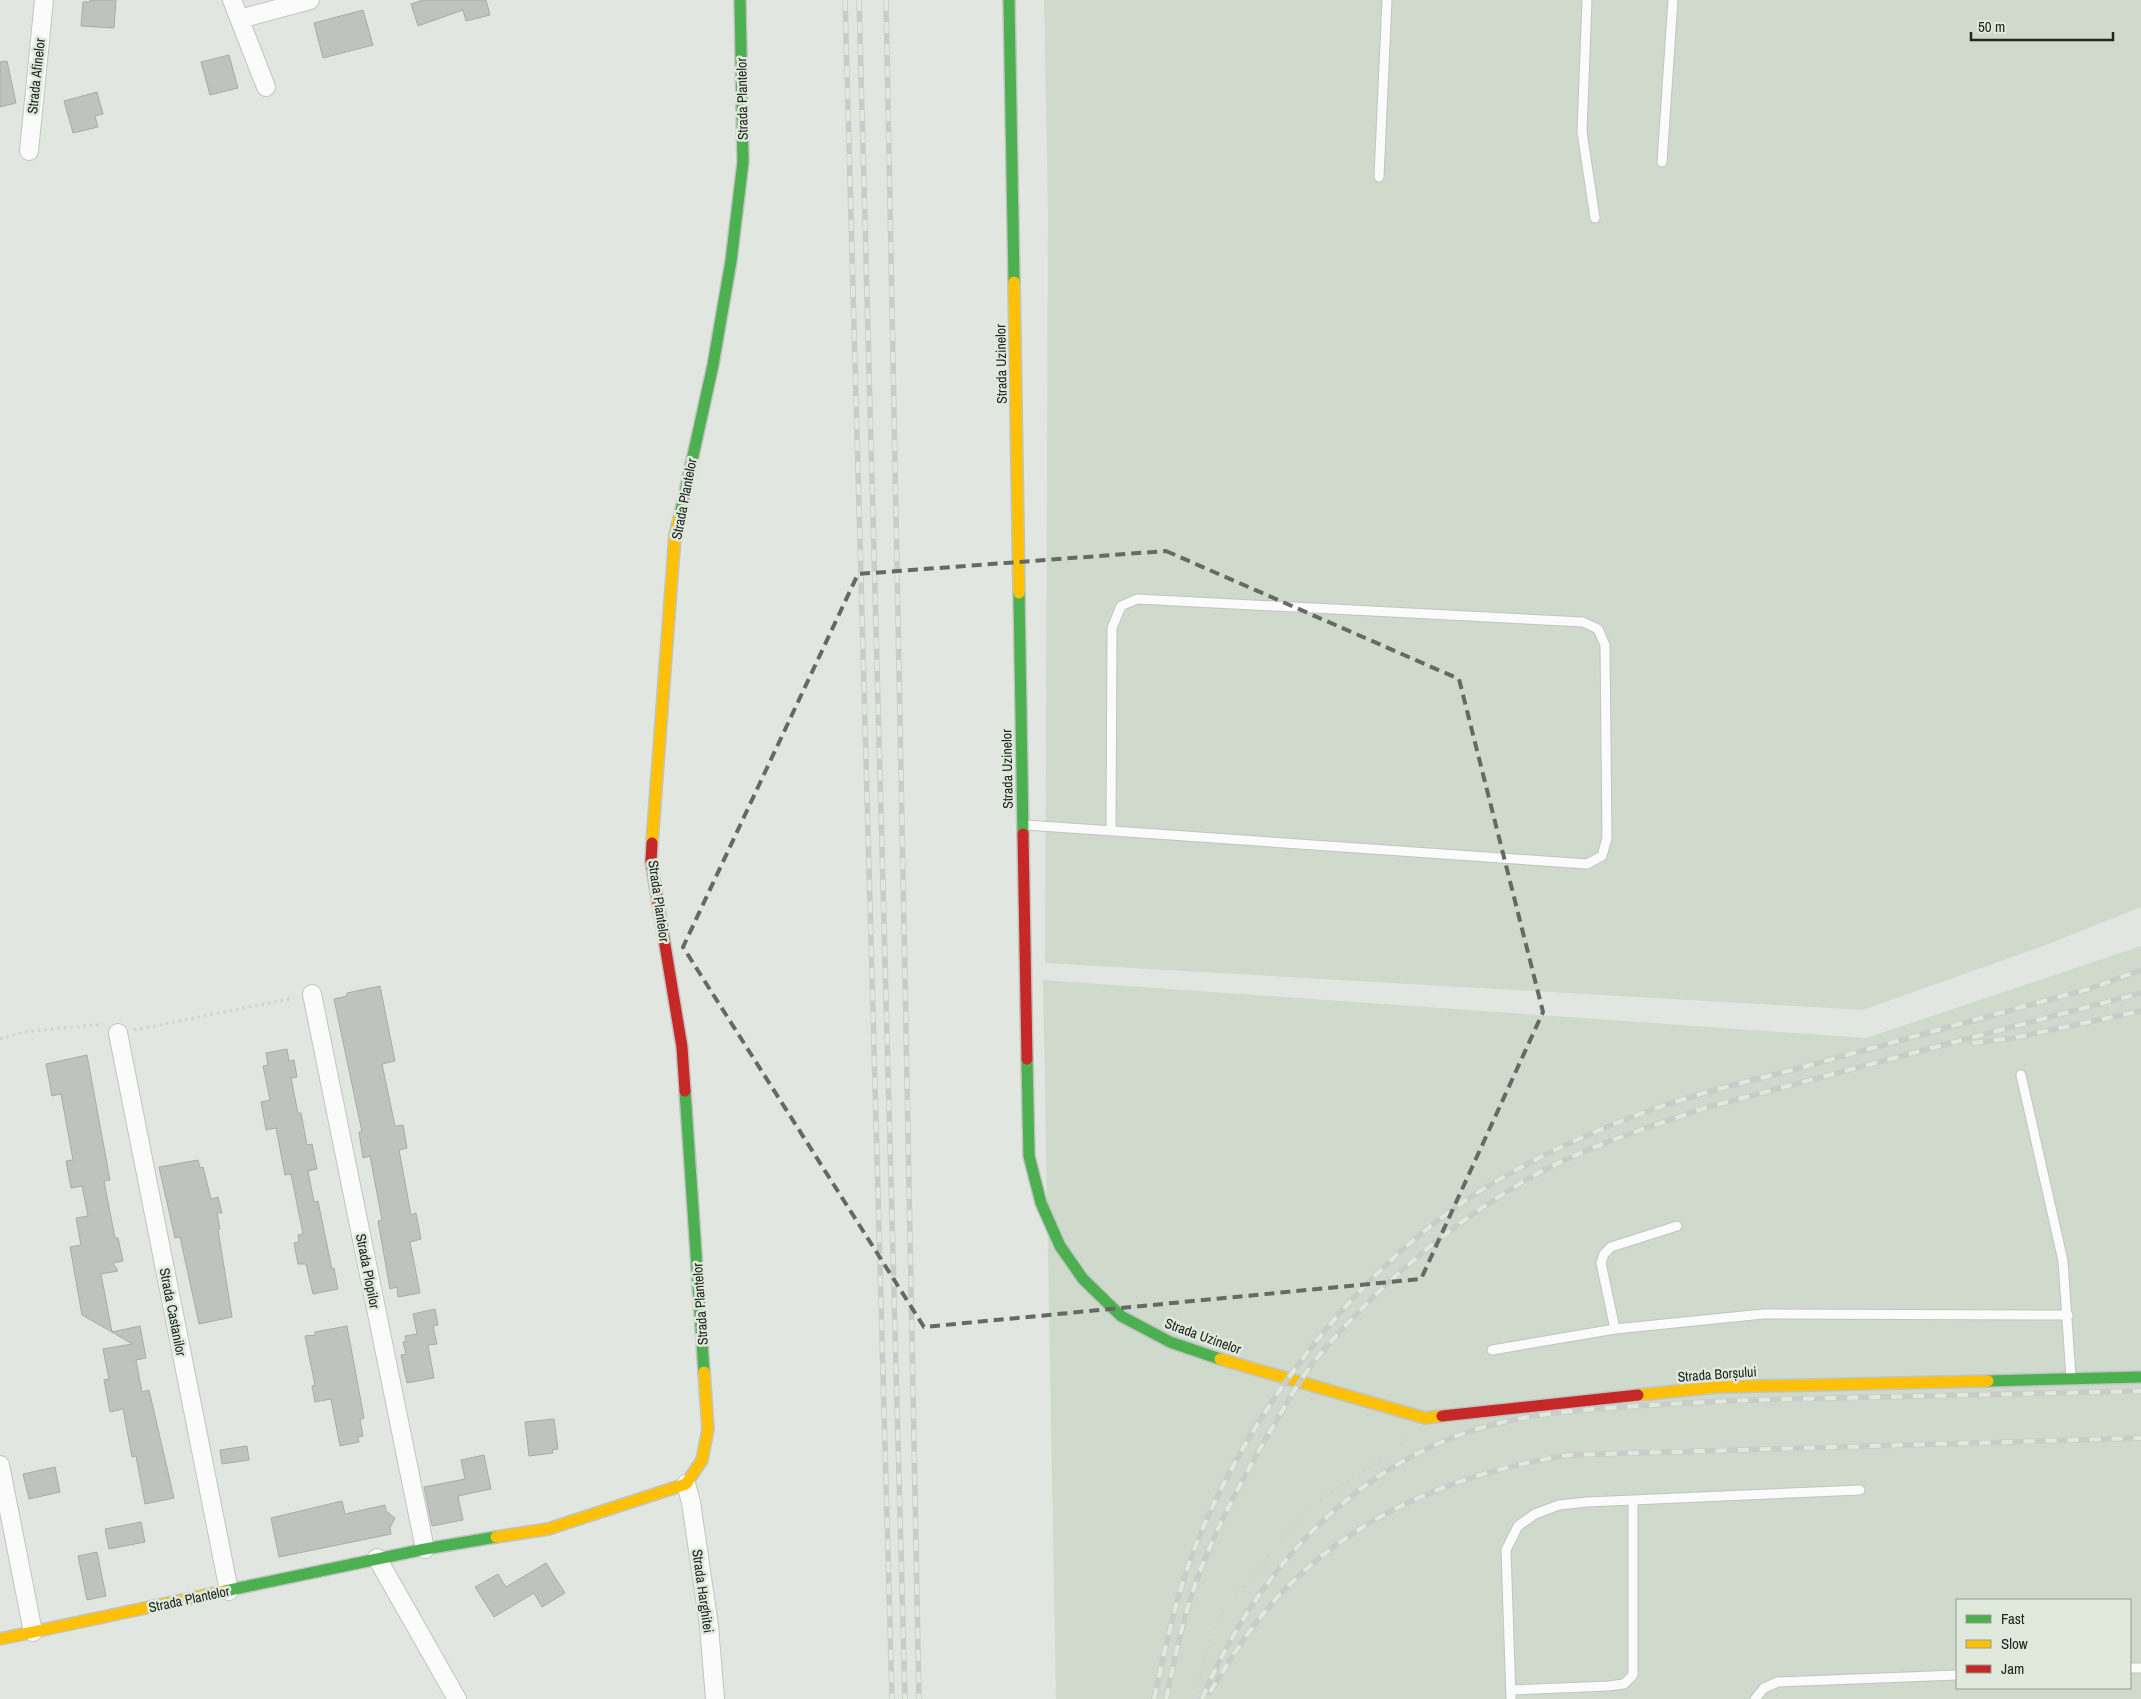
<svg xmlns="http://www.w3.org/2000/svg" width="2141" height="1699" font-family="'Archivo Narrow',sans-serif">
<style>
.built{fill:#cfdacd;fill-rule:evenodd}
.building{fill:#bec3be;stroke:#a7aca7}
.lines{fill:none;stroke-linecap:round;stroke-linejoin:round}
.lane-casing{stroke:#c0c5c0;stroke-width:11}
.street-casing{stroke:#c0c5c0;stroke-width:20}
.fast-casing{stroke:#c0c5c0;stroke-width:14}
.slow-casing{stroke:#c0c5c0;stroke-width:14}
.jam-casing{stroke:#c0c5c0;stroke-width:14}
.path{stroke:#d2d3d1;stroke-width:3;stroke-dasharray:2.5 4;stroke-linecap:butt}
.lane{stroke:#fafbfa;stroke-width:9}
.street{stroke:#fafbfa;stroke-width:18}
.fast{stroke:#4caf50;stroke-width:11}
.slow{stroke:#ffc107;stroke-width:11}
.jam{stroke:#c62828;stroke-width:11}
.rail-casing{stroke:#caccca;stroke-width:5.5}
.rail{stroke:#dfeadd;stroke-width:4;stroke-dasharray:11;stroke-linecap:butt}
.marked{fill:none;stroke:#656a64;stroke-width:4;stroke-dasharray:10 6;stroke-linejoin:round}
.labels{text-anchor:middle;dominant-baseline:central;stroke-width:5;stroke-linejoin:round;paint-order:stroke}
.street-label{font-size:14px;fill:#222622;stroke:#dfeadd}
</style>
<rect width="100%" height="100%" fill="#e1e7e0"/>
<!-- built -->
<path class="built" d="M1044 0H2141V907L2043 946 1863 1010 1045 963 1048 213Z
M2141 946V1699H1056L1043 980 1866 1038ZM1957 1600H2130V1688H1957Z"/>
<!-- building -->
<path class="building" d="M90 0H116L114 28 81 26 83 2H89Z
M423 0H486L490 15 466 21 463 10 418 26 411 4Z
M363 10 373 45 323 58 314 23Z
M229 55 238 88 210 95 201 62Z
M7 61 16 103 0 107V62Z
M97 92 103 114 95 116 98 127 73 133 64 101Z
M380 986 395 1061 382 1064 395 1126 403 1125 407 1148 399 1150 411 1215 416 1213 421 1239 410 1242 420 1293 398 1297 397 1287 390 1289 378 1221 382 1220 370 1156 363 1158 359 1132H362L334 999 347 996V993Z
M287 1049 289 1061 294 1060 297 1077 291 1078 298 1113H301L307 1145 312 1144 317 1169 308 1171 314 1202 318 1201 332 1269 334 1268 338 1289 313 1294 306 1264H298L294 1243 299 1242 298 1235 303 1234 291 1174 285 1175 276 1128 266 1130 261 1102 270 1100 263 1066 268 1065 266 1053Z
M87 1055 110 1180 104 1181 115 1238H118L123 1261 113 1263 118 1271 101 1274 112 1332 82 1315 70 1247 81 1245 76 1218 88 1216 82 1186 71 1188 66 1161 73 1160 61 1094 52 1096 46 1064Z
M198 1160 200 1168 203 1167 211 1199 218 1197 222 1213H217L220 1229H218L232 1317 199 1324 180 1237 175 1238 159 1167Z
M435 1309 438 1325 433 1326 437 1344 428 1345 434 1378 407 1383 401 1355 406 1354 403 1342 406 1341 405 1336 417 1334 413 1314Z
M140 1326 146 1358 136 1360 142 1392 149 1390 174 1498 145 1504 136 1456 132 1457 123 1409 110 1412 104 1380 109 1379 103 1349 132 1344 112 1332Z
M347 1326 364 1418 360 1420 363 1436 358 1437 359 1442 340 1446 331 1399 315 1402 312 1386 315 1385 305 1336 315 1335V1332Z
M554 1419 558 1449 552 1450 553 1453 529 1456 525 1422Z
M247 1446 249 1460 222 1464 220 1450Z
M484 1455 491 1489 458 1496 463 1520 432 1526 424 1487 465 1479 461 1460Z
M55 1467 60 1492 29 1499 23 1474Z
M342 1501 345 1514 385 1505 386 1511 395 1518 390 1528 391 1534 279 1557 271 1518Z
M141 1522 145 1542 109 1549 105 1529Z
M97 1552 106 1596 87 1600 78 1556Z
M546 1563 565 1593 542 1607 534 1593 494 1617 475 1587 498 1574 506 1587Z"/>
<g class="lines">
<defs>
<path id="lane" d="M1587 0 1582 132 1595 218
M1662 162 1673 0
M1379 177 1387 0
M1026 825 1587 864 1602 856 1607 838 1605 645 1598 629 1583 622 1137 599 1121 606 1112 628 1111 831
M2021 1075 2063 1261 2071 1378
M1615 1329 1601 1263 1604 1254 1611 1247 1677 1226
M1492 1350 1615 1329 1763 1314 2068 1315
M2130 1668H2141
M1511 1690 1608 1686 1624 1684 1633 1675V1500
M1511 1699 1506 1550 1518 1526 1535 1514 1559 1505 1587 1502 1860 1490
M1755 1699 1764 1688 1778 1682 1957 1675"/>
<path id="street" d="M232 0 266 87
M240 19 310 0
M29 151 44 0
M312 994 425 1549
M118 1033 229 1591
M0 1465 33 1632
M686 1484 691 1502 709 1626 715 1699
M377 1558 457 1699"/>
<path id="fast" d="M1009 0 1014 282
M680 515 713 365 731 261 743 162 740 0
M1019 593 1023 834
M1027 1059 1029 1156 1041 1203 1060 1246 1083 1279 1121 1316 1170 1342 1220 1359
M685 1091 704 1372
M1988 1381 2141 1377
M225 1591 425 1549 496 1537"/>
<path id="slow" d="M1014 282 1019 593
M652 843 675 535 680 515
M1220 1359 1425 1418 1442 1416
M1638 1395 1717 1387 1988 1381
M496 1537 548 1529 686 1484 702 1460 708 1429 704 1372
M0 1639 225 1591"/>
<path id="jam" d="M1023 834 1027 1059
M652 843 651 861 682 1047 685 1091
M1442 1416 1638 1395"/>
</defs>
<!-- lane casing -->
<use href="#lane" class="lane-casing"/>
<!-- street casing -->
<use href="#street" class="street-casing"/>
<!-- fast casing -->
<use href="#fast" class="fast-casing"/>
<!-- slow casing -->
<use href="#slow" class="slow-casing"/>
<!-- jam casing -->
<use href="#jam" class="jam-casing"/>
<!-- path -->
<path class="path" d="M134 1030 294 998
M0 1039 24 1032 103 1024
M1198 1699 1201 1670 1219 1617 1308 1507 1392 1453 1409 1435"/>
<!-- lane -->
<use href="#lane" class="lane"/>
<!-- street -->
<use href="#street" class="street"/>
<!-- fast -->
<use href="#fast" class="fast"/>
<!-- slow -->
<use href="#slow" class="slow"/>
<!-- jam -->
<use href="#jam" class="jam"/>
<defs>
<path id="rail" d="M845 0 892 1699
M859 0 905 1699
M886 0 919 1699
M1972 1043 2013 1038 2141 1011
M1210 1692C1222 1673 1234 1653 1247 1635 1324 1527 1442 1475 1569 1455L2141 1438
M1154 1699C1166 1645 1177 1591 1198 1540 1250 1412 1351 1278 1466 1200 1522 1163 1585 1134 1648 1111 1700 1092 1755 1080 1807 1066 1901 1040 1995 1014 2089 989L2141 970
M1166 1699C1174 1663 1181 1626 1193 1591 1213 1532 1243 1477 1275 1423 1289 1399 1303 1374 1322 1352 1380 1284 1449 1225 1526 1180 1583 1147 1647 1128 1708 1107L2141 993
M1202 1699C1252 1580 1341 1477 1465 1433 1525 1412 1591 1409 1654 1405 1701 1402 1747 1400 1793 1399 1909 1396 2025 1394 2141 1391"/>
</defs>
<!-- rail casing -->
<use href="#rail" class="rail-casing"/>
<!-- rail -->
<use href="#rail" class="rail"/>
</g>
<!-- marked area -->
<path class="marked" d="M1166 551 1459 679 1543 1012 1421 1279 924 1327 683 947 858 574Z"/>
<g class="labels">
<!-- street labels -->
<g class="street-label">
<text transform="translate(36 76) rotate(-84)">Strada Afinelor</text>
<text transform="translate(742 99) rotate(-91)">Strada Plantelor</text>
<text transform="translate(1001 364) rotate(-91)">Strada Uzinelor</text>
<text transform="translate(684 499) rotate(-79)">Strada Plantelor</text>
<text transform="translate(1007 769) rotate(-91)">Strada Uzinelor</text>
<text transform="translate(659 901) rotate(82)">Strada Plantelor</text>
<text transform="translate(368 1271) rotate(79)">Strada Plopilor</text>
<text transform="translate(700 1304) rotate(-94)">Strada Plantelor</text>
<text transform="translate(173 1312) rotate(79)">Strada Castanilor</text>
<text transform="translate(1203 1336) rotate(20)">Strada Uzinelor</text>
<text transform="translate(1717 1374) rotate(-4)">Strada Borșului</text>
<text transform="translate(703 1591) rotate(82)">Strada Harghitei</text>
<text transform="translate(189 1599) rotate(-12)">Strada Plantelor</text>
</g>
</g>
<!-- legend -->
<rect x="1956" y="1599" width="175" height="90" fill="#dfeadd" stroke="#939c92"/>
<rect x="1966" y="1615" width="25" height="8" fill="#4caf50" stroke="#939c92"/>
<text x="2001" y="1624" font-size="15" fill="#222622">Fast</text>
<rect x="1966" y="1640" width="25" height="8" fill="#ffc107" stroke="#939c92"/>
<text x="2001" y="1649" font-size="15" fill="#222622">Slow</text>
<rect x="1966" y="1665" width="25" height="8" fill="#c62828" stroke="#939c92"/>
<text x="2001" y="1674" font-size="15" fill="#222622">Jam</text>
<!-- scale -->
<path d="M1971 32v8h142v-8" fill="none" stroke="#222622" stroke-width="2.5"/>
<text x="1978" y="32" font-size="15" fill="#222622" stroke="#dfeadd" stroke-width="4" paint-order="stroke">50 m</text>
</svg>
